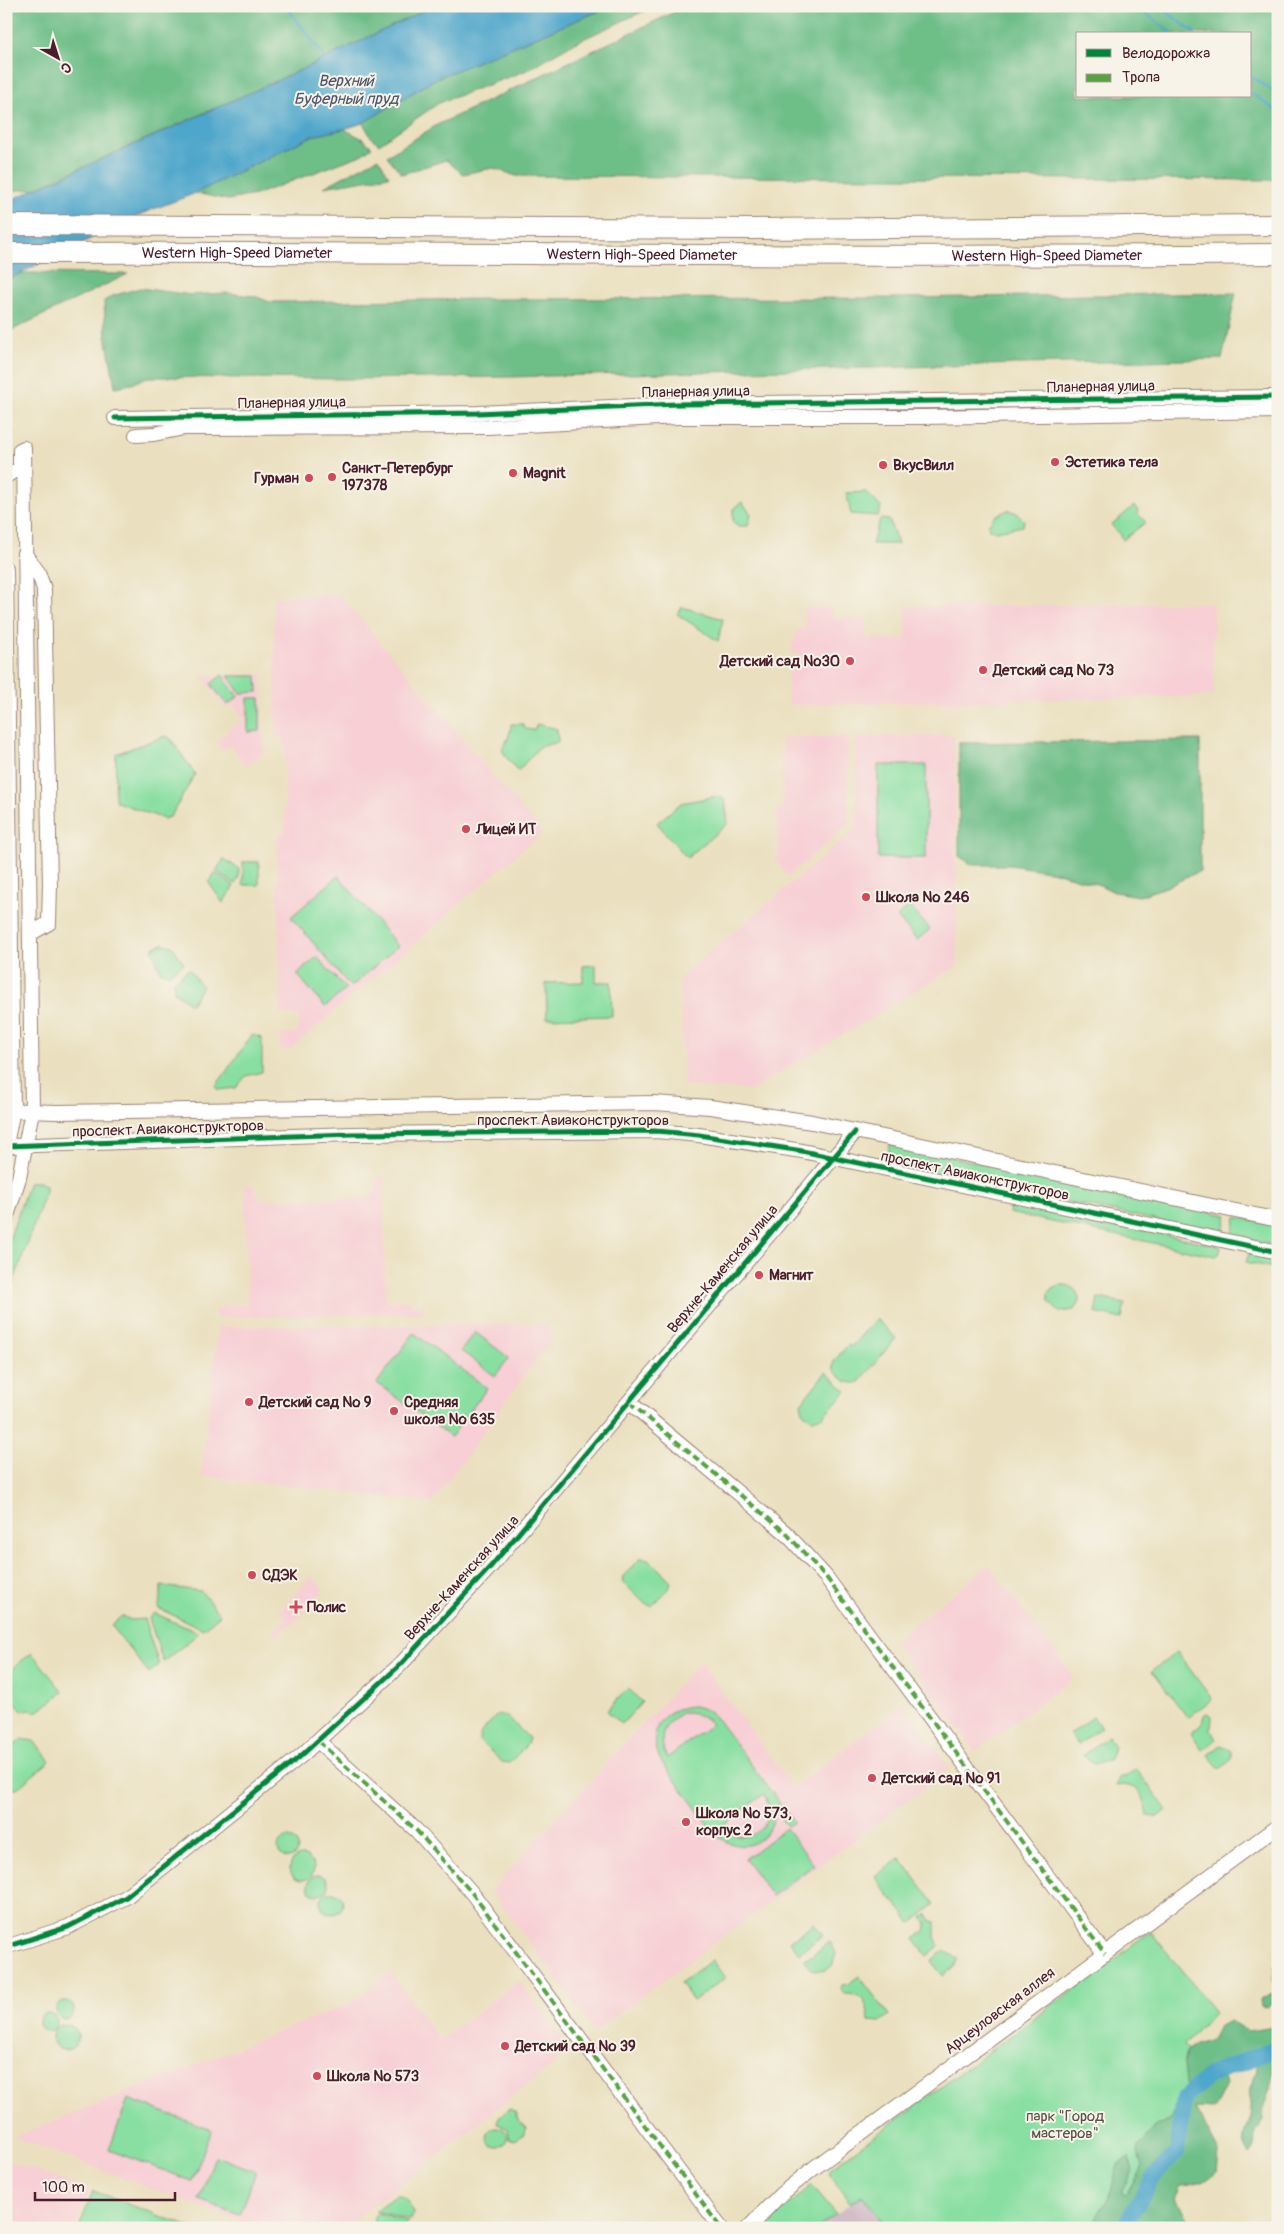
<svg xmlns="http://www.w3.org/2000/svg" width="1284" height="2234" font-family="Pangolin,sans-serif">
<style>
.built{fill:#f7cfd4}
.industrial{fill:#d2bdc8}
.green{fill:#89dfa2;stroke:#6a7f66;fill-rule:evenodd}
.forest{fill:#6ebe88;stroke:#5c6e5a;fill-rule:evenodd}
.water{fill:#4ea6cb;stroke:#4c627b}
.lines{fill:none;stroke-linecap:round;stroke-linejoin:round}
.stream{stroke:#4ea6cb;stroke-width:2.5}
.river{stroke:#4ea6cb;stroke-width:16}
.minor-casing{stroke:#9a8075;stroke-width:16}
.highway-casing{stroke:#9a8075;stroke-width:22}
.minor{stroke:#fff;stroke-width:14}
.highway{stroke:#fff;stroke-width:20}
.quiet{stroke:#56a243;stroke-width:4;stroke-dasharray:8 4;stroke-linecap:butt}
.cycleway-casing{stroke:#f7f3e8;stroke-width:8}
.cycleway{stroke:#00873e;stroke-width:5}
.poi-dot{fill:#d1495b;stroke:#f7f3e8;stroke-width:2}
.labels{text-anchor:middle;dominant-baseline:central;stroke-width:4;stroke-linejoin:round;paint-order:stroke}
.street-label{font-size:15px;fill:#4a1f2b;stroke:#f7f3e8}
.poi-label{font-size:15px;font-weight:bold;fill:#4a1f2b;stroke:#f7f3e8;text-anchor:start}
.park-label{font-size:15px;fill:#5a4f49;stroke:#f7f3e8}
.water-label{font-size:16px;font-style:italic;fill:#4c556b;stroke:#f7f3e8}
</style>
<rect width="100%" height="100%" fill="#f7f3e8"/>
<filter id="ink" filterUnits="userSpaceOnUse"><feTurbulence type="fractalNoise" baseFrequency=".02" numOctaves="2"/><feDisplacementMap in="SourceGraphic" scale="10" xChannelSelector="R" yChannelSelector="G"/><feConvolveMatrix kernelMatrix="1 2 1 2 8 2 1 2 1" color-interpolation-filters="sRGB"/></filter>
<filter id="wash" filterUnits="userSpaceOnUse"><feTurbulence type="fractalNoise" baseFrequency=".0096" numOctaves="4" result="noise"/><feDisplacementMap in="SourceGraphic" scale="20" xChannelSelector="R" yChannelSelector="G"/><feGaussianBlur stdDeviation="1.12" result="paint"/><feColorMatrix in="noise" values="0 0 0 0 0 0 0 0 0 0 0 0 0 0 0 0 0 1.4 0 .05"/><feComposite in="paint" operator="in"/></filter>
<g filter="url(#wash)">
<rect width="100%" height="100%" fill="#eae0bf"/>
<!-- built -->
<path class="built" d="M341 596 542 833 288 1051H284L280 1049V1034L298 1033V1016L280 1015 277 837 285 831V738L276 737 274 597Z
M1213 603 1214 696 788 705V669L800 654 790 653 798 629H805L804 608H831L833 617 839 619 865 618 866 639H906V607Z
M262 674 263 753 246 766 231 745 223 750 216 741 244 719 234 705 225 709 202 676Z
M954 735 957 966 751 1090 684 1086 680 978 857 828 856 737Z
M782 737H847L849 824 788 876 774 859 778 855 777 809 783 808Z
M376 1178H384L385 1301H411L412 1305H424V1313L216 1318 215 1310H221V1305L247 1304 245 1185 254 1184V1193H259V1200L372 1198V1192H376Z
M545 1324 553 1336 433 1502 201 1476 218 1327Z
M989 1565 1074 1677 975 1751 894 1641Z
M311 1577 324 1589 296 1620 277 1636 273 1631 287 1619 280 1611Z
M700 1662 793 1788 903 1705 950 1769 595 2031 491 1891Z
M390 1972 440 2040 519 1981 571 2051 344 2228H258L14 2137 352 2003Z
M6 2160 89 2190 75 2228H6Z"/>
<!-- industrial -->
<path class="industrial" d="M862 2194 887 2228H818Z"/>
<!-- green -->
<path class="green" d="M866 492 881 507 878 516 851 514 846 493Z
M742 502 751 514 748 526H739L733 522V510Z
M1134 506 1138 511 1137 513 1146 522 1123 540 1121 535 1111 525Z
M1008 510 1017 513 1024 520 1023 526 995 531 989 529 988 525 995 516Z
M880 519 889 520 898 544H872Z
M682 607 723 619 718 641 677 614Z
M222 675 238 697 227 705 211 684Z
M228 676H257L258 692 240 693Z
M248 698H260V731L248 732Z
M511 724H523L525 729 534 730 537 724 557 729 558 742 539 747 518 771C489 738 509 755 511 724Z
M165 736 170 738 195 774 171 816 164 819 117 802 115 798 116 754Z
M878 765H926V858H878Z
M718 796 725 800 728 823 687 858 657 823 681 803Z
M224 859 239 869V877L235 884 216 871Z
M243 862H259V885H243Z
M215 873 234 886 223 903 209 883Z
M338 876 398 946 351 987 291 917Z
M909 906 930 929 917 940 897 917Z
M163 944 172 946 184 963 169 974 160 971 152 948Z
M317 957 346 989 325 1007 297 974Z
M596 965V982H611L612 1016 547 1018 546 983 583 982V966Z
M189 969 202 987 191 1004 174 992V981Z
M252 1035 262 1038V1072L246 1076 236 1088 219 1090 216 1086Z
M890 1144 1227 1215 1222 1234 886 1164Z
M29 1182H40L46 1186V1191L11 1289H7L6 1249Z
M1014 1203 1221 1246 1219 1254 1216 1256 1009 1213 1010 1206Z
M1236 1217 1278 1226V1246L1232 1236Z
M1251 1252 1278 1258V1269L1246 1262 1248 1256Z
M1060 1285C1072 1284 1079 1291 1079 1302L1074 1310 1059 1312 1049 1301 1048 1294 1052 1289Z
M1098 1298 1125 1303 1122 1319 1095 1313Z
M876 1319 896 1338 861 1380 857 1383C846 1384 837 1376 833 1367L834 1361 848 1345 851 1347Z
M475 1332 509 1358 495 1376 461 1351Z
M414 1333 487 1388 451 1437 377 1383Z
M826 1372 846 1391 823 1416 812 1419 803 1413 801 1403Z
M641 1558 648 1559 671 1581 669 1589 652 1606 645 1604 623 1582 624 1575Z
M161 1586 201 1591 220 1615 203 1629 158 1608 161 1598Z
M154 1613 199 1633 163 1662 149 1618Z
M122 1616 131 1620 144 1619 159 1665 149 1673 111 1625Z
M1177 1652 1212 1699 1188 1718 1152 1671Z
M32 1653 63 1692 37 1712 28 1709 22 1711 6 1693C6 1669 14 1667 32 1653Z
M628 1688 642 1702 622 1724 607 1711Z
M694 1706 707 1710 717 1719 794 1822 787 1826 776 1812C768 1845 742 1856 715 1834L661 1761C646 1731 660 1708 694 1706ZM682 1713C695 1713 703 1715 712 1724L667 1758C657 1738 663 1723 682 1713ZM764 1794C781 1826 747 1850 720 1828Z
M1207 1713 1212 1716 1211 1730 1216 1740 1203 1750 1191 1733 1202 1724 1204 1715Z
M498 1714 506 1716 529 1738 527 1745 509 1763 502 1762 479 1740 481 1732Z
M1093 1717 1101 1727 1078 1745 1070 1734Z
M1108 1736 1114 1747 1110 1759 1098 1764 1092 1763 1083 1755Z
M22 1739 34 1741 50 1761 15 1790 6 1779V1752Z
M1221 1745 1232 1751V1759L1220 1769 1208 1755Z
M1136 1769 1167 1810 1157 1817 1148 1816C1145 1797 1139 1782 1116 1786L1120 1777H1125Z
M786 1828 814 1865 772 1896 745 1859Z
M278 1848a10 10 0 1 1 20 0a10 10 0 1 1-20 0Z
M290 1868a12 12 0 1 1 24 0a12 12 0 1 1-24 0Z
M900 1858 935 1904 911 1923 875 1877Z
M308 1885a10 10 0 1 1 20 0a10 10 0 1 1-20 0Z
M321 1903a11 11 0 1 1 22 0a11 11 0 1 1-22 0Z
M927 1914 930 1920 935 1922V1937L939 1946 927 1956 914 1939 925 1931 927 1923 922 1917Z
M814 1923 823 1935 799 1953 790 1941Z
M1151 1932 1215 2012 1184 2045 1210 2075 1184 2098 1177 2152 1126 2228H887L862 2195 850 2203 831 2177 829 2173 831 2168Z
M830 1942 836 1953 832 1966C821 1974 812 1972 804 1961Z
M943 1951 958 1958 954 1967 943 1976 931 1961Z
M712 1960 725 1978 693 2001 680 1983Z
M859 1976 889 2015 880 2022 869 2021C868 2003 862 1992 843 1993L841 1989 842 1985 848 1984Z
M56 2010a9 9 0 1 1 18 0a9 9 0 1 1-18 0Z
M39 2022a9 9 0 1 1 18 0a9 9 0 1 1-18 0Z
M52 2037a13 13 0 1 1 26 0a13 13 0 1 1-26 0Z
M128 2099 212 2130 192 2181 109 2150Z
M510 2109 515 2112 518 2120 527 2128 524 2134 514 2140 509 2138 507 2129 497 2122 499 2117Z
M487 2137a10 10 0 1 1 20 0a10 10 0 1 1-20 0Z
M215 2156 256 2171 240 2215 199 2200Z
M812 2185 836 2214 818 2228H761Z
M93 2191 190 2227 79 2228Z
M397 2195C405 2196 411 2206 414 2213L411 2220 375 2211Z
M378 2213 409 2222 401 2228H375V2215Z"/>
<!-- forest -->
<path class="forest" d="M6 6H433L303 69 34 189 6 191Z
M611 6H655L570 45 525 71 439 103 379 144 371 137 363 123 435 79Z
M687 6H1278V180L516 176 493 168 463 174 446 160 402 174 387 156 437 125ZM1078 34H1250V96H1078Z
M344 129 363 139 372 147 361 155 255 195 228 200 196 193 312 136Z
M378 158 389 176 324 187Z
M22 273 128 274 6 333V280Z
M140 288 191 295 227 293 254 296 270 302 489 299 900 298 1236 293 1222 359 509 377 347 379 147 377 132 384 115 387 106 336 104 301 112 296Z
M1200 740V871L1166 887 1139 896 1114 892 1100 885 1055 872 1010 865H972L959 856V743Z
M1278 1964V2000L1267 2007 1261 2006 1260 2000 1276 1992 1272 1980 1273 1966Z
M1230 2021 1248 2031 1274 2027 1278 2023V2062L1275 2063 1270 2089 1263 2107V2120L1255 2131 1254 2150 1250 2155C1236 2135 1250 2128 1251 2109 1252 2103 1248 2096 1250 2089 1252 2081 1257 2075 1257 2066L1245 2062 1236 2071 1223 2073 1226 2085 1214 2109 1195 2108 1219 2152 1217 2172C1205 2182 1197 2185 1182 2186L1176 2197 1192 2228H1090L1110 2195 1118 2164 1129 2158 1133 2170 1121 2192 1126 2194 1143 2166 1138 2153 1139 2147 1155 2127 1171 2119 1177 2108 1187 2100 1183 2064 1186 2052 1196 2044 1213 2038 1219 2026Z"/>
<!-- water -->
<path class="water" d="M433 6H611L435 79 363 123 344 129 312 136 196 193 146 212 6 280V202L303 69Z"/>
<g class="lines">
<!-- stream -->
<path class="stream" d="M286 6 326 59
M1136 6 1173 34
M1159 6 1196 34
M1250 75 1278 95
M1250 92 1278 112"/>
<!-- river -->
<path class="river" d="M1123 2228 1154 2176 1177 2152 1184 2098 1210 2075 1278 2048"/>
</g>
</g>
<g filter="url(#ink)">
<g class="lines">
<defs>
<path id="minor" d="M115 418 478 413 677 404 1278 397
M136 435 154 434 184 428 488 427 678 417H922L1278 411
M6 476 20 468V450L24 448 32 1111 19 1178 6 1219
M24 553 38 572 44 589 50 884 49 923 30 934
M6 569 13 1110 6 1144
M6 1110 55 1112 654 1103 710 1107 812 1122 1278 1220
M6 1146 352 1134 657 1131 699 1135 802 1151 1278 1252
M629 1402 786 1533 826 1577 1105 1954
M318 1741 417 1831 472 1893 721 2228
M6 1947 68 1927 126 1897 302 1755 400 1665 492 1565 855 1132
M748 2228 780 2195 814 2168 1278 1826"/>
<g id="highway">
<path d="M6 225 753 229 1278 225"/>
<path id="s1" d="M6 253C430 251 854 259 1278 254"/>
</g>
</defs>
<!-- minor casing -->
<use href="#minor" class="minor-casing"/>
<!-- highway casing -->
<use href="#highway" class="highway-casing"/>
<!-- minor -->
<use href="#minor" class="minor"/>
<!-- highway -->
<use href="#highway" class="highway"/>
<!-- quiet -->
<path class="quiet" d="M629 1402 786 1533 826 1577 1105 1954
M318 1741 417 1831 472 1893 721 2228"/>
<defs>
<path id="cycleway" d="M115 418 478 413 677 404 1278 397
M6 1146 352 1134 657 1131 699 1135 802 1151 1278 1252
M6 1947 68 1927 126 1897 302 1755 400 1665 492 1565 855 1132"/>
</defs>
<!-- cycleway casing -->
<use href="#cycleway" class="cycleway-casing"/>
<!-- cycleway -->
<use href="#cycleway" class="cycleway"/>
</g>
</g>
<!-- markers -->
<g class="poi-dot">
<circle cx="1055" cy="462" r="5"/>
<circle cx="883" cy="465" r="5"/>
<circle cx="513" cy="473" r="5"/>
<circle cx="332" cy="477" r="5"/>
<circle cx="309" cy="478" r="5"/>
<circle cx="850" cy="661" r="5"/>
<circle cx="983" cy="670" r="5"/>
<circle cx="466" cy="829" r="5"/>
<circle cx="866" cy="897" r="5"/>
<circle cx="759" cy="1275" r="5"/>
<circle cx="249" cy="1402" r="5"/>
<circle cx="394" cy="1411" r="5"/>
<circle cx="252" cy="1575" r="5"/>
<path d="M293.5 1599.5h5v5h5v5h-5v5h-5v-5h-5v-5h5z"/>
<circle cx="872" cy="1778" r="5"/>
<circle cx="686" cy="1822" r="5"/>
<circle cx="505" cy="2046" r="5"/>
<circle cx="317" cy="2076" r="5"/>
</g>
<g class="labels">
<!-- street labels -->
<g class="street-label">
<text stroke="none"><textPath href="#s1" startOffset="231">Western High-Speed Diameter</textPath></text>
<text stroke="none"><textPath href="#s1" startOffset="636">Western High-Speed Diameter</textPath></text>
<text stroke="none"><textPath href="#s1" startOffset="1041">Western High-Speed Diameter</textPath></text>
<text transform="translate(1101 387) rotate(-1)">Планерная улица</text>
<text transform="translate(696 392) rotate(-1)">Планерная улица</text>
<text transform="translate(292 403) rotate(-1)">Планерная улица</text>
<text x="573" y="1120">проспект Авиаконструкторов</text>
<text transform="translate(168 1129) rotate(-2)">проспект Авиаконструкторов</text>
<text transform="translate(975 1176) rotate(12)">проспект Авиаконструкторов</text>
<text transform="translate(723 1269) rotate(-50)">Верхне-Каменская улица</text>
<text transform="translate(462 1578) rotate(-48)">Верхне-Каменская улица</text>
<text transform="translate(1000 2011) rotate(-37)">Арцеуловская аллея</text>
</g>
<!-- poi labels -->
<g class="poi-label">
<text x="1065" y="462">Эстетика тела</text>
<text x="893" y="465">ВкусВилл</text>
<text x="342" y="468">Санкт-Петербург<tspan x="342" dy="17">197378</tspan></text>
<text x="523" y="473">Magnit</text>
<text x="299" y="478" text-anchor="end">Гурман</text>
<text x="840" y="661" text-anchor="end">Детский сад №30</text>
<text x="993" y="670">Детский сад № 73</text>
<text x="476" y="829">Лицей ИТ</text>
<text x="876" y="897">Школа № 246</text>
<text x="769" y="1275">Магнит</text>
<text x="259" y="1402">Детский сад № 9</text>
<text x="404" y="1402">Средняя<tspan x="404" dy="17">школа № 635</tspan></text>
<text x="262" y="1575">СДЭК</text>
<text x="307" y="1607">Полис</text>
<text x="882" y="1778">Детский сад № 91</text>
<text x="696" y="1813">Школа № 573,<tspan x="696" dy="17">корпус 2</tspan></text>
<text x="515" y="2046">Детский сад № 39</text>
<text x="327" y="2076">Школа № 573</text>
</g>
<!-- park labels -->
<g class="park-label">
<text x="1065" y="2116">парк "Город<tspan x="1065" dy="17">мастеров"</tspan></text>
</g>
<!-- water labels -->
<g class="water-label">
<text x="346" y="81">Верхний<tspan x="346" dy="18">Буферный пруд</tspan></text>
</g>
</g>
<!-- margin -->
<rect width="1284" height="2234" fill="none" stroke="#f7f3e8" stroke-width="25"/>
<!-- legend -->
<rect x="1076" y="32" width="175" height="65" fill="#f7f3e8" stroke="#b29e9c"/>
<rect x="1086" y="49" width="25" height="8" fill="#00873e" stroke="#b29e9c"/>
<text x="1122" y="58" font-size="15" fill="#4a1f2b">Велодорожка</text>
<rect x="1086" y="74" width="25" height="8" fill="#56a243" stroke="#b29e9c"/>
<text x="1122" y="82" font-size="15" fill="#4a1f2b">Тропа</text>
<!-- north arrow -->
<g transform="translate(58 58) rotate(141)" stroke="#f7f3e8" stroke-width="4" paint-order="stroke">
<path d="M0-4L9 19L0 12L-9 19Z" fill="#4a1f2b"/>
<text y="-8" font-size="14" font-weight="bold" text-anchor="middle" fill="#4a1f2b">С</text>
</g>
<!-- scale -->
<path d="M35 2192v8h140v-8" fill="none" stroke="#4a1f2b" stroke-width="2.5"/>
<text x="42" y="2192" font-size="15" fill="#4a1f2b" stroke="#f7f3e8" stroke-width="4" paint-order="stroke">100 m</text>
</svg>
